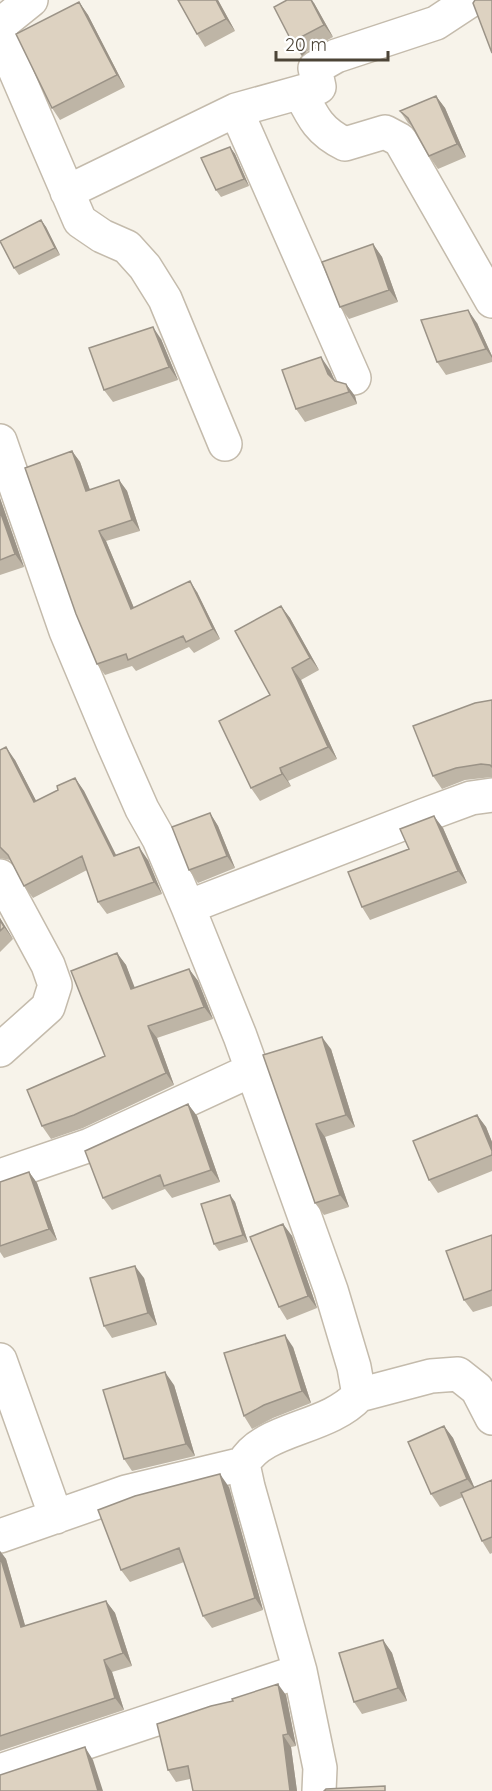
<svg xmlns="http://www.w3.org/2000/svg" width="492" height="1791" font-family="Quicksand,sans-serif">
<style>
.lines{fill:none;stroke-linecap:round;stroke-linejoin:round}
.minor-casing{stroke:#c4bbac;stroke-width:36}
.minor{stroke:#fff;stroke-width:33}
.wall{fill:#beb5a6}
.shaded-wall{fill:#9b9387}
.building{fill:#ddd2c1;stroke:#9b9387;stroke-width:1.5}
</style>
<rect width="100%" height="100%" fill="#f7f3ea"/>
<g class="lines">
<defs>
<path id="minor" d="M471 0 436 23 336 56 315 68 319 87 301 94C313 118 320 132 345 144L385 132 400 140 492 301
M0 25 31 0
M0 35 80 221 102 236 127 247 145 267 165 299 225 444
M236 110 354 378
M67 192 236 110 319 87
M0 441 66 631 113 743 142 809 159 839 188 907 240 1036 331 1290 354 1367 359 1395C327 1430 263 1427 243 1464L248 1487 300 1671 320 1768 319 1791
M0 876 48 965 55 985 48 1007 0 1050
M188 907 425 815 471 798 492 795
M0 1176 90 1145 252 1070
M0 1360 56 1517
M359 1395 431 1376 458 1374 477 1389 492 1418
M0 1536 126 1492 243 1464
M0 1771 300 1671"/>
</defs>
<!-- minor casing -->
<use href="#minor" class="minor-casing"/>
<!-- minor -->
<use href="#minor" class="minor"/>
</g>
<!-- wall -->
<path class="wall" d="M178 0H218L235 31 205 47 197 34Z
M79 2 88 15 125 87 60 120 52 108Z
M314 3 333 37 306 52 302 56 293 44Z
M436 96 445 108 466 157 438 169 429 156 413 127 408 123 400 111Z
M230 147 235 154 249 186 221 197 216 190Z
M41 220 46 227 60 255 19 275 14 268Z
M373 244 382 257 398 302 349 319 340 307Z
M477 323 492 356V362L446 375 437 362Z
M161 339 178 380 113 402 104 390Z
M330 370 335 381 346 384 355 396 357 404 305 422 296 409Z
M72 451 80 462 90 490 119 480 127 491 140 531 106 541 134 608 197 592 220 639 194 653 189 647 136 671 132 666 105 675 97 664Z
M0 498 24 567 0 575Z
M281 606 290 618 319 670 301 680 337 759 288 781 291 786 260 801 251 788 270 695Z
M492 700V777L465 780 442 789 433 776Z
M0 750 15 760 36 801 58 790 75 778 84 791 116 855 148 860 162 894 107 914 98 902 87 870 33 898 24 886 12 862 10 860 0 858Z
M210 813 218 826 235 868 198 883 189 870Z
M443 828 467 883 370 920 362 907 409 849Z
M0 918 13 939 0 952Z
M117 953 126 965 134 988 189 969 198 981 213 1019 157 1038 174 1085 83 1128 51 1139 42 1126 105 1056Z
M331 1049 355 1127 325 1137 349 1207 324 1215 315 1203 263 1055Z
M188 1104 197 1116 220 1182 172 1198 165 1189 112 1210 103 1198Z
M477 1115 486 1127 492 1142V1171L438 1193 429 1180Z
M29 1172 37 1183 57 1240 4 1258 0 1252V1182Z
M230 1195 235 1202 248 1242 219 1251 214 1244Z
M283 1224 292 1236 317 1308 287 1320 279 1307Z
M492 1235V1306L473 1312 464 1300Z
M144 1278 157 1325 112 1338 104 1326Z
M293 1347 311 1403 273 1418 252 1429 244 1416Z
M174 1385 195 1456 132 1471 124 1459Z
M444 1426 453 1438 474 1487 492 1480V1553L490 1554 482 1541 463 1497 440 1507 431 1494Z
M229 1487 263 1610 212 1628 203 1616 184 1562 130 1582 121 1570Z
M0 1551 6 1559 25 1626 106 1601 115 1613 132 1666 112 1672 124 1710 0 1751Z
M383 1640 392 1653 407 1701 362 1714 354 1702Z
M286 1695 296 1746 291 1747 297 1791 190 1779 176 1782 168 1770Z"/>
<!-- shaded-wall -->
<path class="shaded-wall" d="M216 0H218L235 31 226 19Z
M311 0H312L314 3 333 37 324 25Z
M79 2 88 15 125 87 117 75Z
M297 39 306 52 302 56 293 44Z
M436 96 445 108 466 157 457 144Z
M230 147 235 154 249 186 244 179Z
M41 220 46 227 60 255 55 248Z
M373 244 382 257 398 302 389 290Z
M468 310 477 323 492 356V358L486 349Z
M153 327 161 339 178 380 169 367Z
M321 357 330 370 337 386 328 374Z
M346 384 355 396 357 404 349 392Z
M72 451 80 462 94 501 86 491Z
M119 480 127 491 140 531 132 520Z
M0 498 24 567 15 554 0 511Z
M99 531 106 541 139 620 131 609Z
M190 581 197 592 220 639 213 629Z
M281 606 290 618 319 670 310 658Z
M292 668 301 680 337 759 328 747Z
M6 747 15 760 43 814 34 802Z
M280 768 288 781 291 786 282 774Z
M75 778 84 791 123 869 114 856Z
M210 813 218 826 235 868 227 856Z
M434 816 443 828 467 883 458 871Z
M139 847 148 860 162 894 154 882Z
M0 918 13 939 4 927 0 920Z
M117 953 126 965 140 1001 131 989Z
M189 969 198 981 213 1019 204 1007Z
M148 1026 157 1038 174 1085 166 1073Z
M322 1037 331 1049 355 1127 346 1115Z
M188 1104 197 1116 220 1182 211 1170Z
M477 1115 486 1127 492 1142V1151Z
M316 1124 325 1137 349 1207 340 1195Z
M29 1172 37 1183 57 1240 49 1229Z
M230 1195 235 1202 248 1242 243 1235Z
M283 1224 292 1236 317 1308 308 1296Z
M135 1266 144 1278 157 1325 148 1313Z
M285 1335 293 1347 311 1403 302 1391Z
M165 1372 174 1385 195 1456 186 1444Z
M444 1426 453 1438 476 1491 467 1479Z
M220 1474 229 1487 263 1610 255 1598Z
M0 1551 6 1559 29 1639 21 1627 0 1556Z
M106 1601 115 1613 132 1666 123 1653Z
M383 1640 392 1653 407 1701 398 1688Z
M104 1660 112 1672 124 1710 115 1698Z
M278 1684 286 1695 296 1746 288 1734Z
M283 1735 291 1747 297 1791H290Z
M85 1747 93 1760 103 1791H98Z"/>
<!-- building -->
<path class="building" d="M178 0H216L226 19 197 34Z
M287 0H311L324 25 297 39 293 44 274 7Z
M475 0H492V53L473 3Z
M79 2 117 75 52 108 16 34Z
M436 96 457 144 429 156 408 118 400 111Z
M230 147 244 179 216 190 201 158Z
M41 220 55 248 14 268 0 241Z
M373 244 389 290 340 307 322 262Z
M468 310 486 349 437 362 421 320Z
M153 327 169 367 104 390 89 348Z
M321 357 328 374 335 381 346 384 349 392 296 409 282 370Z
M72 451 86 491 119 480 132 520 99 531 131 609 190 581 213 629 186 642 183 636 128 660 126 654 97 664 76 614 25 468Z
M0 511 15 554 0 560Z
M281 606 310 658 292 668 328 747 280 768 282 774 251 788 219 721 270 695 235 631Z
M492 700V767L490 765 481 764 456 768 433 776 413 726 475 703Z
M6 747 34 802 58 790 57 786 75 778 114 856 139 847 154 882 98 902 82 856 24 886 8 855 0 847V750Z
M210 813 227 856 189 870 172 827Z
M434 816 458 871 362 907 348 872 409 849 400 829Z
M0 920 4 927 0 931Z
M117 953 131 989 189 969 204 1007 148 1026 166 1073 74 1115 42 1126 27 1090 105 1056 71 971Z
M322 1037 346 1115 316 1124 340 1195 315 1203 263 1055Z
M188 1104 211 1170 164 1186 160 1175 103 1198 85 1151Z
M477 1115 492 1151V1155L429 1180 413 1141Z
M29 1172 49 1229 0 1246V1182Z
M230 1195 243 1235 214 1244 201 1204Z
M283 1224 308 1296 279 1307 250 1237Z
M492 1235V1290L464 1300 446 1251Z
M135 1266 148 1313 104 1326 90 1278Z
M285 1335 302 1391 264 1405 244 1416 224 1353Z
M165 1372 186 1444 124 1459 103 1390Z
M444 1426 467 1479 431 1494 408 1442Z
M220 1474 255 1598 203 1616 179 1548 121 1570 98 1510 135 1496Z
M492 1480V1537L482 1541 461 1493Z
M0 1556 21 1627 106 1601 123 1653 104 1660 115 1698 0 1736Z
M383 1640 398 1688 354 1702 339 1653Z
M278 1684 288 1734 283 1735 290 1791H193L188 1766 168 1770 157 1724 211 1706 233 1701 232 1699Z
M85 1747 98 1791H0V1775Z
M385 1786V1791H324L326 1789Z"/>
<!-- scale -->
<path d="M276 51v9h112v-9" fill="none" stroke="#4c4437" stroke-width="3"/>
<text x="285" y="51" font-size="18" fill="#4c4437" stroke="#ffffff" stroke-width="4.5" paint-order="stroke">20 m</text>
</svg>
